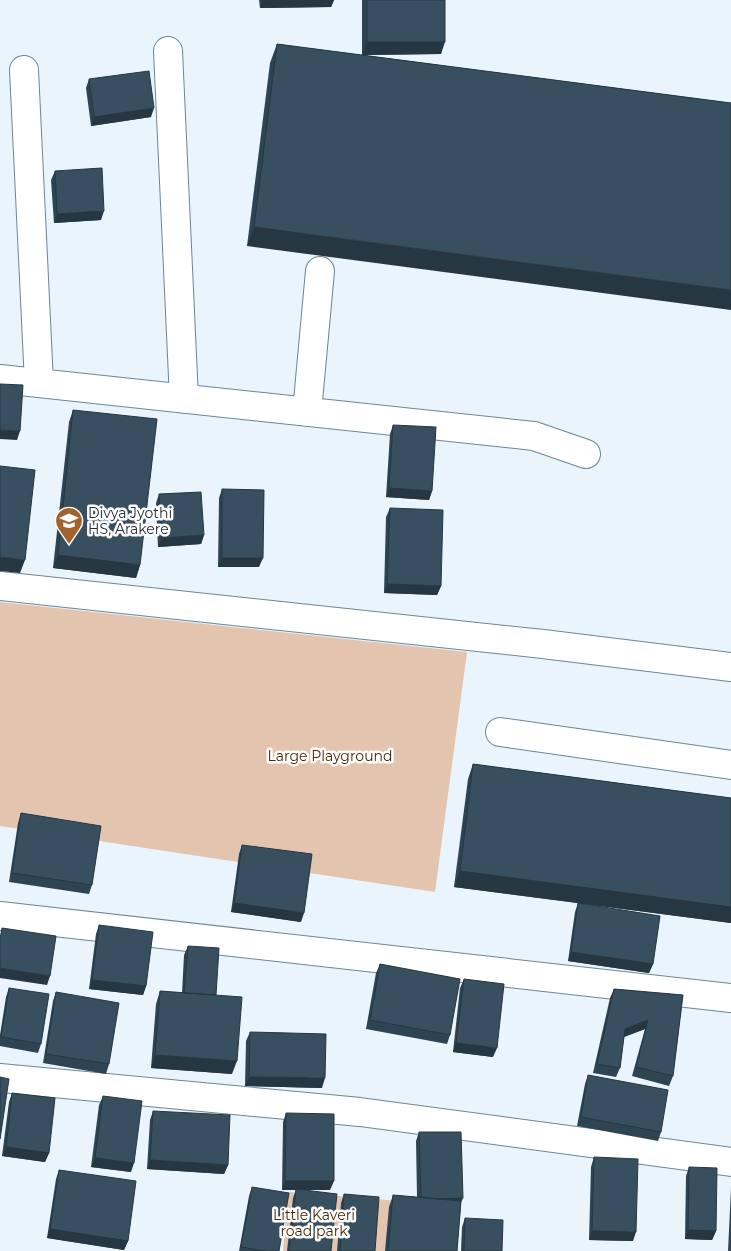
<svg xmlns="http://www.w3.org/2000/svg" width="731" height="1251" font-family="Montserrat,sans-serif">
<style>
.green{fill:#e2c4af}
.lines{fill:none;stroke-linecap:round;stroke-linejoin:round}
.minor-casing{stroke:#6c8697;stroke-width:30}
.minor{stroke:#fff;stroke-width:28}
.wall{fill:#2f4452}
.shaded-wall{fill:#263742}
.building{fill:#374f5f;stroke:#263742}
.labels{text-anchor:middle;dominant-baseline:central;stroke-width:5;stroke-linejoin:round;paint-order:stroke}
.poi-label{font-size:14px;fill:#222d35;stroke:#fff;text-anchor:start}
.park-label{font-size:14px;fill:#4a2707;stroke:#fff}
</style>
<rect width="100%" height="100%" fill="#e9f4fc"/>
<!-- green -->
<path class="green" d="M0 602 467 652 435 892 0 826Z
M288 1192 412 1202 409 1251H283Z"/>
<g class="lines">
<defs>
<path id="minor" d="M168 51 184 399
M24 70 39 383
M0 379 534 436 586 454
M307 412 320 271
M0 586 543 644 731 667
M500 732 731 765
M0 916 731 998
M0 1078 360 1112 731 1162"/>
</defs>
<!-- minor casing -->
<use href="#minor" class="minor-casing"/>
<!-- minor -->
<use href="#minor" class="minor"/>
</g>
<!-- wall -->
<path class="wall" d="M259 0H334L331 7 260 8Z
M362 0H445L441 54 362 55Z
M277 44 731 103 247 246 270 63Z
M89 79 151 117 91 126 86 88Z
M55 171 101 220 54 223 51 180Z
M73 410 140 565 136 578 53 568 69 422Z
M393 425 432 491 429 500 386 497 390 434Z
M222 489 259 567H218L219 498Z
M159 494 204 535 201 544 158 547 156 503Z
M390 508 441 586 437 595 384 593 386 517Z
M473 764 731 798V923L584 904 653 964 649 973 568 961 575 912 578 903 454 887 468 779Z
M21 813 92 885 89 894 9 882 18 823Z
M242 845 301 922 231 912 239 854Z
M99 925 146 986 143 995 89 989 96 934Z
M188 946 216 995 232 1074 151 1068 156 1004 160 991 182 993 184 955Z
M380 964 450 1035 447 1044 366 1029 376 973Z
M464 979 493 1057 453 1052 460 988Z
M9 988 41 1044 38 1053 0 1046V1035L6 997Z
M614 989 683 995 673 1076 669 1086 632 1076 645 1029 624 1037 620 1068 616 1077 593 1073 610 998Z
M56 992 109 1064 106 1074 43 1063 53 1001Z
M250 1032 322 1088 245 1086 246 1041Z
M588 1075 661 1132 658 1141 577 1126 585 1084Z
M12 1093 49 1153 45 1162 2 1156 9 1102Z
M103 1096 131 1172 91 1167 99 1105Z
M153 1111 228 1165 224 1174 147 1169 150 1120Z
M286 1113 330 1190H303L331 1251H287L293 1198 296 1190H282L283 1122Z
M419 1132 461 1202 457 1251H385L389 1207 393 1195 417 1197 416 1141Z
M594 1157 633 1241 589 1240 591 1167Z
M689 1167 716 1231 712 1240 685 1239 686 1176Z
M59 1170 128 1241 124 1250 47 1238 56 1179Z
M252 1187 279 1251H239L249 1196Z
M731 1187V1251H728L731 1188Z
M344 1194 375 1251H337L341 1203Z
M465 1218 502 1251H461L462 1227Z"/>
<!-- shaded-wall -->
<path class="shaded-wall" d="M262 0H334L331 7 260 8Z
M367 42H445L441 54 362 55Z
M154 108 151 117 91 126 94 117Z
M104 211 101 220 54 223 57 214Z
M254 227 731 290V310L247 246Z
M0 430 20 431 17 440 0 439Z
M389 488 432 491 429 500 386 497Z
M204 535 201 544 158 547 162 538Z
M58 555 140 565 136 578 53 568Z
M0 557 25 560 20 573 0 571Z
M222 558H263L259 567H218Z
M387 584 441 586 437 595 384 593Z
M460 871 731 907V923L454 887Z
M234 903 304 913 301 922 231 912Z
M571 952 653 964 649 973 568 961Z
M0 968 50 976 47 985 0 978Z
M92 980 146 986 143 995 89 989Z
M648 1020 645 1029 621 1038 625 1029Z
M456 1043 497 1048 493 1057 453 1052Z
M155 1055 237 1061 232 1074 151 1068Z
M249 1077 325 1078 322 1088 245 1086Z
M6 1147 49 1153 45 1162 2 1156Z
M95 1158 134 1163 131 1172 91 1167Z
M150 1160 228 1165 224 1174 147 1169Z
M285 1181H334L330 1190H282Z
M463 1198 459 1207 421 1199Z
M50 1229 128 1241 124 1250 47 1238Z
M688 1230 716 1231 712 1240 685 1239Z
M592 1231 636 1232 633 1241 589 1240Z"/>
<!-- building -->
<path class="building" d="M367 0H445V42H367Z
M277 44 731 103V290L254 227Z
M149 71 154 108 94 117 89 79Z
M102 168 104 211 57 214 55 171Z
M0 384 23 385 20 431 0 430Z
M73 410 157 419 140 565 58 555Z
M393 425 436 427 432 491 389 488Z
M0 466 35 470 25 560 0 557Z
M222 489 264 490 263 558H222Z
M201 492 204 535 162 538 159 494Z
M390 508 443 510 441 586 387 584Z
M473 764 731 798V907L460 871Z
M21 813 101 826 92 885 12 873Z
M242 845 312 854 304 913 234 903Z
M578 903 660 916 653 964 571 952Z
M99 925 153 932 146 986 92 980Z
M2 928 56 936 50 976 0 968V939Z
M188 946 219 948 216 995 184 993Z
M380 964 460 979 450 1035 370 1020Z
M464 979 504 984 497 1048 456 1043Z
M9 988 49 994 41 1044 1 1037Z
M614 989 683 995 673 1076 636 1067 648 1020 625 1029 620 1068 597 1064Z
M160 991 242 997 237 1061 155 1055Z
M56 992 119 1003 109 1064 46 1054Z
M250 1032 326 1034 325 1078 249 1077Z
M588 1075 668 1090 661 1132 581 1117Z
M0 1077 9 1079 0 1139Z
M12 1093 55 1098 49 1153 6 1147Z
M103 1096 142 1101 134 1163 95 1158Z
M153 1111 230 1115 228 1165 150 1160Z
M286 1113 334 1114V1181H285Z
M419 1132H461L463 1198 437 1199 421 1197Z
M594 1157 638 1159 636 1232 592 1231Z
M689 1167 717 1168 716 1231 688 1230Z
M59 1170 136 1181 128 1241 50 1229Z
M252 1187 289 1193 279 1251H265L241 1247Z
M296 1189 337 1194 331 1251H289Z
M344 1194 379 1197 375 1251H340Z
M393 1195 461 1201 457 1251H388Z
M465 1218 503 1220 502 1251H464Z"/>
<!-- icons -->
<defs>
<symbol id="school-pin" viewBox="-11 -11 22 30"><path d="M0 17L-7.5 6A9.5 9.5 0 1 1 7.5 6Z" fill="#a3622c" stroke="#fff"/><path d="M0-5L7-2L0 1L-7-2ZM-4 1L0 2.5L4 1V4Q0 6-4 4Z" fill="#fff"/></symbol>
</defs>
<g fill-rule="evenodd">
<use href="#school-pin" x="53" y="505" width="32" height="43"/>
</g>
<g class="labels">
<!-- poi labels -->
<g class="poi-label">
<text x="88" y="513">Divya Jyothi<tspan x="88" dy="16">HS, Arakere</tspan></text>
</g>
<!-- park labels -->
<g class="park-label">
<text x="330" y="756">Large Playground</text>
<text x="314" y="1215">Little Kaveri<tspan x="314" dy="16">road park</tspan></text>
</g>
</g>
</svg>
